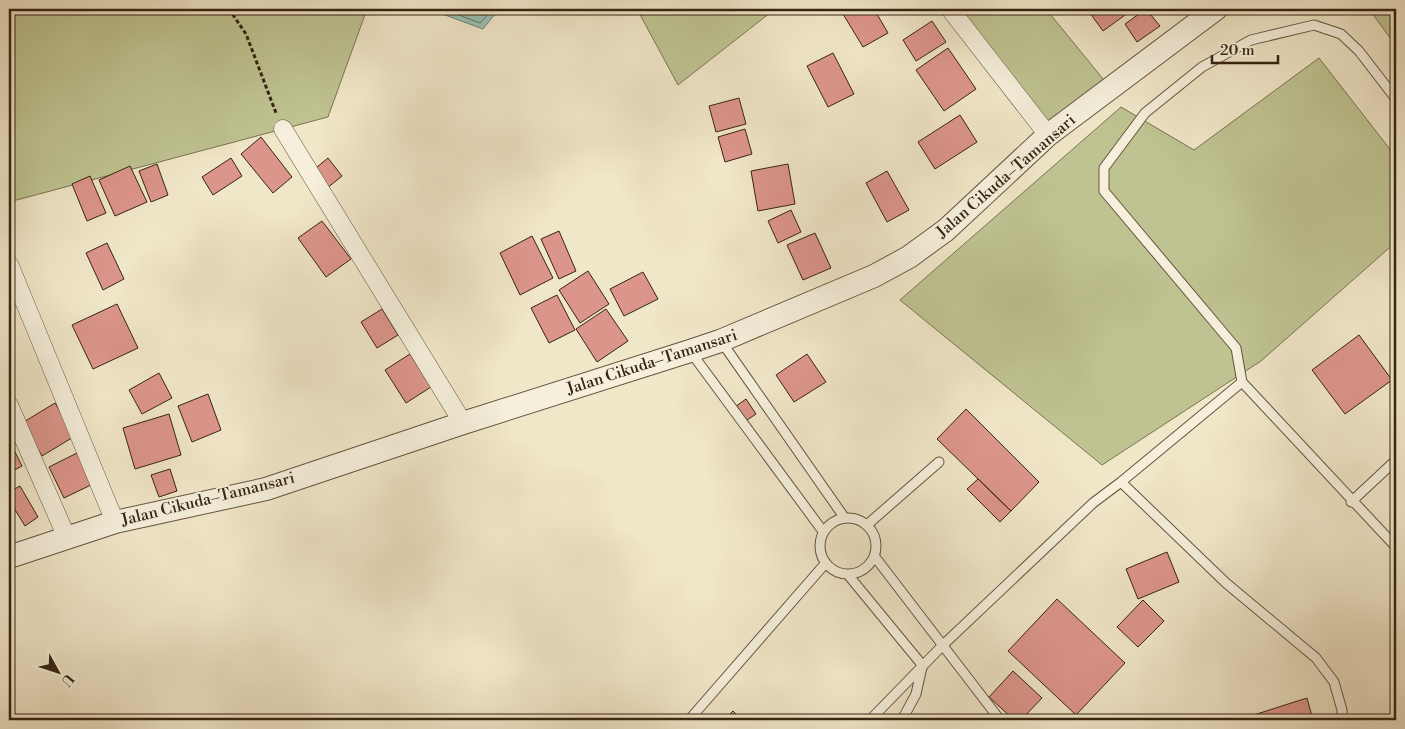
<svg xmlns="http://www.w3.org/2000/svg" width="1405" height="729" font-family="'Libre Bodoni',serif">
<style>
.green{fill:#bfc392;stroke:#7a7452}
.water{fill:#9ac0b5;stroke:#728274}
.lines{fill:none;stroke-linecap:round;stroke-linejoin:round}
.shore{stroke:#687264;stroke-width:1}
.building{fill:#dc958b;stroke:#362413}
.service-casing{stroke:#645440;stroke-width:11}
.minor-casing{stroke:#645440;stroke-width:19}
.tertiary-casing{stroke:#645440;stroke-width:24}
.path{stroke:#362413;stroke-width:3;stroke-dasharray:4 2.5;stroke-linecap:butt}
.service{stroke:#f5efdb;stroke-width:9}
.minor{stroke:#f5efdb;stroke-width:18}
.tertiary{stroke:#f5efdb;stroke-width:22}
.labels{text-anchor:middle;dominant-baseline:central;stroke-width:4;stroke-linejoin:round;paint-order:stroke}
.street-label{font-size:16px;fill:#362413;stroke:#f5efdb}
</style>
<rect width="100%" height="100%" fill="#f0e6c8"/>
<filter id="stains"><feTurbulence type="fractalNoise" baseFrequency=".004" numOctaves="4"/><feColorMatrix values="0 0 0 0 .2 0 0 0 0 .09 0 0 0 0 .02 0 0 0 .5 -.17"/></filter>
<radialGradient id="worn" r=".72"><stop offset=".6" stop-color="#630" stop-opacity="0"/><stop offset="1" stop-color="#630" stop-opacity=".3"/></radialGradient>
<!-- green -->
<path class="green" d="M9 9H367L328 117 9 202Z
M637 9H775L678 85Z
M940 9H1046L1108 85 1045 139Z
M1369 9H1396V46Z
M1319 58 1396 157V242L1261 361 1102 465 900 300 1121 107 1194 150Z"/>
<!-- water -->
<path class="water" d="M429 9H499L483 29Z"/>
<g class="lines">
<!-- shore -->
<path class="shore" d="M443 9 480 23 493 9"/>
</g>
<!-- building -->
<path class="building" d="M840 9H874L888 33 863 47Z
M1087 9H1131L1132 10 1103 31Z
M1146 9 1160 26 1137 42 1125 24Z
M932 21 946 42 916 61 903 40Z
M948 48 976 89 944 111 916 70Z
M833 53 854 94 828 107 807 66Z
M739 98 746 124 716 132 709 106Z
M960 115 977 142 935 169 918 142Z
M745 129 752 154 725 162 718 137Z
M261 137 292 177 273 193 241 154Z
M231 158 242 176 213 195 202 177Z
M328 158 342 176 326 189 311 172Z
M157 164 168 195 151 202 139 171Z
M788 164 795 204 758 211 751 171Z
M130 166 147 202 115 216 99 180Z
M887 171 909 210 887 222 866 183Z
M90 176 106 213 87 221 72 184Z
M791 210 801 232 778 243 768 221Z
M322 221 351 259 326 277 298 238Z
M559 231 576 271 559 279 541 239Z
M815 233 831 268 803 280 787 245Z
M532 236 553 278 520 295 500 253Z
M107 243 124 279 103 290 86 253Z
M588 271 609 304 580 323 559 290Z
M643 272 658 299 624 316 610 289Z
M557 295 575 330 549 343 531 308Z
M117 304 138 348 93 369 72 325Z
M382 309 398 335 377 348 361 322Z
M606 309 628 341 597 362 576 329Z
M1359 335 1392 380 1345 414 1312 370Z
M410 354 431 387 406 403 385 370Z
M807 354 826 382 794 402 776 375Z
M159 373 172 398 142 414 129 390Z
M208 394 221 430 192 442 178 406Z
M746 399 756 414 744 422 735 407Z
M55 403 75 436 42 456 22 423Z
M966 409 1039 482 1011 511 937 439Z
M169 414 181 455 135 469 123 428Z
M9 440 22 466 9 473Z
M81 451 97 482 64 498 49 467Z
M170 469 177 491 159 497 151 475Z
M978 479 1011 511 1000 522 967 489Z
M20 486 38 517 25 526 9 500V492Z
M1167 552 1179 582 1138 599 1126 569Z
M1057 599 1125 663 1076 715 1008 651Z
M1143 600 1164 621 1138 647 1117 627Z
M1013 671 1042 698 1021 720H1014L989 697Z
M1307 698 1313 720H1238Z
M733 711 742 720H724Z"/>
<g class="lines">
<defs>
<path id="service" d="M1396 99 1359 51 1341 34 1314 25 1251 40 1202 67 1145 113 1104 168V191L1236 348 1242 382 1396 547
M721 341 844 517
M690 351 822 530
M1121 482 1242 382
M1351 502 1396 460
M820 546a28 28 0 1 1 56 0a28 28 0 1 1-56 0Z
M868 524 939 462
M875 557 1000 720
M849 576 923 666
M689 720 824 565
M870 720 943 645 1093 503 1121 482 1226 583 1316 658 1334 682 1342 710V720
M902 720 916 694 922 667"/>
<path id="minor" d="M950 9 1048 135
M283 129 463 423
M9 264 115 522
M9 405 67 538"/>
<path id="tertiary" d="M9 557 115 522 266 489 463 423 690 351 720 341 874 276 909 257 946 230 1048 135 1216 9"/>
</defs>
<!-- service casing -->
<use href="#service" class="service-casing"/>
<!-- minor casing -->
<use href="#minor" class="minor-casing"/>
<!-- tertiary casing -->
<use href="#tertiary" class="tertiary-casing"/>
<!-- path -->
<path class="path" d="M229 9 246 34 276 113"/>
<!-- service -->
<use href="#service" class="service"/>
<!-- minor -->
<use href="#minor" class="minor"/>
<!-- tertiary -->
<use href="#tertiary" class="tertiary"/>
</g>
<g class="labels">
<!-- street labels -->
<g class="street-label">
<text transform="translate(1006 176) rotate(-41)">Jalan Cikuda–Tamansari</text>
<text transform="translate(652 362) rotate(-18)">Jalan Cikuda–Tamansari</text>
<text transform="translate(208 499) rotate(-14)">Jalan Cikuda–Tamansari</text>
</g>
</g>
<!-- margin -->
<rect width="1405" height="729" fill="none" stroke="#f0e6c8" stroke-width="30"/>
<rect x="10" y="10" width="1385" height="709" fill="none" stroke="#362413" stroke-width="2.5"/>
<rect x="15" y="15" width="1375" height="699" fill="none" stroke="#362413"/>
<!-- north arrow -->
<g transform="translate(58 672) rotate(130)" stroke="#f5efdb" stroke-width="4" paint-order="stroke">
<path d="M0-4L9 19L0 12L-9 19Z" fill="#362413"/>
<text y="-8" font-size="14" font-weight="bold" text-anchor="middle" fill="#362413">U</text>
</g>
<!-- scale -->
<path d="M1212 55v8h66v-8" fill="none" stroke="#362413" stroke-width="2.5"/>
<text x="1220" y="55" font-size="15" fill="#362413" stroke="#f5efdb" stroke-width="4" paint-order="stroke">20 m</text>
<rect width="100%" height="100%" filter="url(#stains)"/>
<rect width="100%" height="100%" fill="url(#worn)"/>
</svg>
